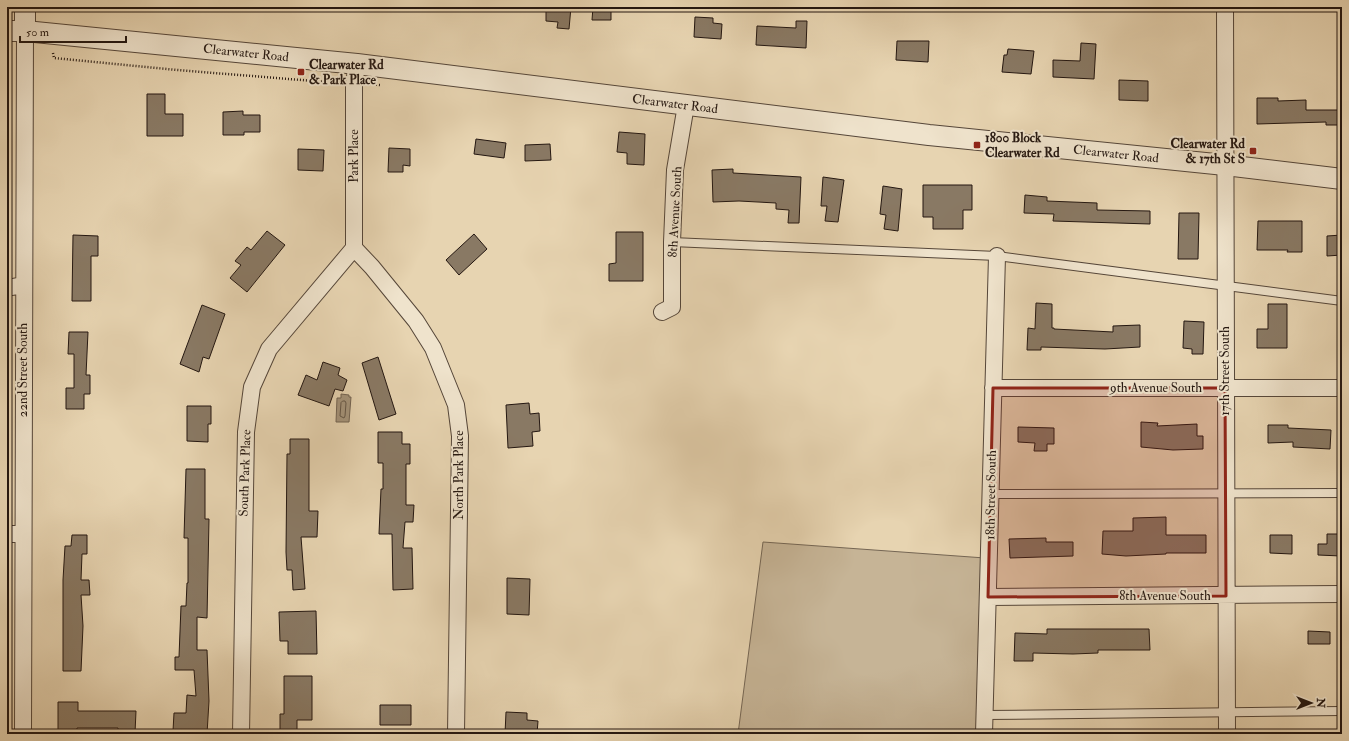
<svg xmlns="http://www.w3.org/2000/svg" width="1349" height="741" font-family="'IM FELL Double Pica',serif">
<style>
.green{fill:#c6b496;stroke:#756654}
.water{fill:#a5947b;stroke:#716251}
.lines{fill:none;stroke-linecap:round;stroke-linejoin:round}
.shore{stroke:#645646;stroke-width:1}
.building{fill:#897964;stroke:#241711}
.service-casing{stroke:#554639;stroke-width:10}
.minor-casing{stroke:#554639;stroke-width:18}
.tertiary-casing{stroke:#554639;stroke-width:22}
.path{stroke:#241711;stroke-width:2.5;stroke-dasharray:1 2;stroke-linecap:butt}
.service{stroke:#efe3cc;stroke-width:8}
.minor{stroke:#efe3cc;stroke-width:16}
.tertiary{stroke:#efe3cc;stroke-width:20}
.marked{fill:#8f2418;fill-opacity:0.2;stroke:#8f2418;stroke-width:3;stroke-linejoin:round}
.poi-dot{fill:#8f2418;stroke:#efe3cc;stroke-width:1.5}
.labels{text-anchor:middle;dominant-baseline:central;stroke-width:4;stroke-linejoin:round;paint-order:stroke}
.street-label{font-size:13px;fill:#241711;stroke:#efe3cc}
.poi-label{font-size:13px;font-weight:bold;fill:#241711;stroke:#efe3cc;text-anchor:start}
</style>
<rect width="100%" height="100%" fill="#e7d4b1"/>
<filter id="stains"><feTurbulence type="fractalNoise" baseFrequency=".005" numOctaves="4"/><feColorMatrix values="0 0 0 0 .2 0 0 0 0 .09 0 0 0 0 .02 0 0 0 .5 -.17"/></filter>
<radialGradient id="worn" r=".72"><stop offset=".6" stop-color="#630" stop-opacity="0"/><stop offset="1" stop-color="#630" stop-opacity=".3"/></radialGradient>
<!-- green -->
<path class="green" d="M763 542 985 558 979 734H738Z"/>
<!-- water -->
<path class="water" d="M341 394 349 395V397H351L349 422H336L337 398H341Z"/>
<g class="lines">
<!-- shore -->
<path class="shore" d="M343 401H345L346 403 345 416 344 418 340 416 341 403Z"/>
</g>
<!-- building -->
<path class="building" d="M546 7H571L569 29 557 28 558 22 546 21Z
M593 7H611V20H592Z
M695 17 713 18V23L722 24 721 39 694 37Z
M796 21H807L806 48 756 45 757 26 796 28Z
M897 41H929L928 62 896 60Z
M1081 43 1096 44 1094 79 1053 77V60L1080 61Z
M1008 49 1034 51 1031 74 1002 72 1004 55H1007Z
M1119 80 1148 81V101L1119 100Z
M147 94H165V114H183V136H147Z
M1257 98H1278V101L1306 100V110H1342V125H1326V122L1257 124Z
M243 111V115H260V132H244V135H223V112Z
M619 132 645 134 644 165 627 164V153L617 152Z
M476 139 506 143 504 158 474 154Z
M550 144 551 160 525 161V145Z
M389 148 410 149V166L403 165V172H388Z
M298 149 324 150 323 171 298 170Z
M733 169V173L801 177 799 223H788L789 210 776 209V203L739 201 713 202 712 170Z
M823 177 844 180 838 222 825 221 827 206H821Z
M923 185H972V210H963V229H933V217H923Z
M883 186 902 189 898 231 884 229 886 215 880 214Z
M1025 195 1047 197V201L1097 203V210L1150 211V224L1053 221 1054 214 1024 213Z
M1179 213H1199L1198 259H1178Z
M1258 221H1302V252H1287L1288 250H1257Z
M267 231 285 245 247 292 230 278 241 265 235 261 247 247 251 250Z
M616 232H643V281H609V264L616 263Z
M474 234 487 249 459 275 446 260Z
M73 235 98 236V256H91V301H72Z
M1342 235V255L1327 256V236Z
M1036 303 1052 304V328H1054V329L1113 332V326L1140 325V347L1105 349 1041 347V350H1027L1028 328 1035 329Z
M1268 304H1287V348H1257V329H1268Z
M202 305 225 314 209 359 203 357 199 372 180 364Z
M1184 321 1204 322 1203 354H1192V349L1183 348Z
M69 332H88L86 375H90V394H84V409H66V388H74V354H68Z
M378 357 396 414 379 420 362 363Z
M323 362 340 368 338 375 347 380 343 391 335 389 329 406 298 395 306 375 317 380Z
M529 403 530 414 539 413 540 431 532 432 533 446 508 448 506 405Z
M187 406H211V424H208V442L187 441Z
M1141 422 1158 423 1157 426 1197 424V436H1203V449L1173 450 1141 447Z
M1268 425H1288V428L1331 430 1330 449 1293 447V442L1268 443Z
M1018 427 1054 428V444H1047V451H1034L1035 443 1018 442Z
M378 432H402V444H410V464H406V505H414L413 522H405L403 548H412L413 589 393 590 392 534H379L381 489H383V463H378Z
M290 439H309V511H318L317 537H301L305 589 293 590 292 570H287L286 552 287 454H290Z
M186 469H205V519H209L207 618 197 617V650H207L209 701 207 734H191V732L173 731 174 713H186L187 695 196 696 194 670H175V657H179L181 606H186L187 583H188V538H184Z
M1166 517V535H1206V553H1166V554L1126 556 1102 554 1103 531H1133V518Z
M1327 534H1341V556L1318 555V544H1327Z
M72 535H87V554H82L81 580H89L90 595H81L83 626 81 671H63V580L65 546H71Z
M1270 535H1292V554L1270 553Z
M1046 538V542H1073V556L1010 558 1009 539Z
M507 578 530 579 529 615 507 614Z
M316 611 317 654H288V641H280L279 612Z
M1047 629H1149L1150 650H1098V653L1073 654 1033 653V661H1014L1015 633 1047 634Z
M1308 631 1330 632V644H1308Z
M284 676H312V720H297V731H280V714H284Z
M58 702H78V711H136L135 733 118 732V728H77V732H58Z
M380 705H411V725H380Z
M506 712 527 713V720L538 721 537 734H505Z"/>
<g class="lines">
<defs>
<path id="service" d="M672 242 997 256 1342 301
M991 494 1342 493
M985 715 1342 711"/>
<path id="minor" d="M1225 7 1227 734
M354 248 372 267 416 321 433 348 456 405 460 436 456 734
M354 248V84L357 64
M7 288 23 285
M662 312 672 307V242L675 170 686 105
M993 388H1342
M7 534H23
M988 597 1342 594
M23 734 25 31
M241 734 246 432 252 387 269 349 354 248
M984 734 997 256"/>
<path id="tertiary" d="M7 31H25L357 64 929 135 1225 165 1342 179
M25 31V7"/>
</defs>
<!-- service casing -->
<use href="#service" class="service-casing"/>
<!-- minor casing -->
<use href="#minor" class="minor-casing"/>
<!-- tertiary casing -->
<use href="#tertiary" class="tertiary-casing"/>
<!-- path -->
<path class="path" d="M53 53 54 58 177 70 339 83
M370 84 380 85"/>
<!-- service -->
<use href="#service" class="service"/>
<!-- minor -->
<use href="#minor" class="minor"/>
<!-- tertiary -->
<use href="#tertiary" class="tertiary"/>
</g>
<!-- marked area -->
<path class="marked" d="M993 388H1225L1226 596 988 597Z"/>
<!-- markers -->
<g class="poi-dot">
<rect x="297" y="68" width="8" height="8" rx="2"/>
<rect x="973" y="141" width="8" height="8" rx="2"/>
<rect x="1249" y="147" width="8" height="8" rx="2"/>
</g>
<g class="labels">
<!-- street labels -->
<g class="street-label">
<text transform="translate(246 53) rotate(6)">Clearwater Road</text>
<text transform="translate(675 104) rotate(7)">Clearwater Road</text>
<text transform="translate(1116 154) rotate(6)">Clearwater Road</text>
<text transform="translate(354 156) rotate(-90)">Park Place</text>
<text transform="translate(675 212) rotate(-87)">8th Avenue South</text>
<text transform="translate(23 370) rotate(-90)">22nd Street South</text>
<text transform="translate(1225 371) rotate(-90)">17th Street South</text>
<text x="1156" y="388">9th Avenue South</text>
<text transform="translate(245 473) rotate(-88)">South Park Place</text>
<text transform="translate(459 475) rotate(-90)">North Park Place</text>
<text transform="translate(991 495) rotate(-89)">18th Street South</text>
<text x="1165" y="596">8th Avenue South</text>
</g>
<!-- poi labels -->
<g class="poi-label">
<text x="309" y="65">Clearwater Rd<tspan x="309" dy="15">&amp; Park Place</tspan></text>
<text x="985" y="138">1800 Block<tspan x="985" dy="15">Clearwater Rd</tspan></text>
<text x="1245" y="144" text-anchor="end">Clearwater Rd<tspan x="1245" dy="15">&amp; 17th St S</tspan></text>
</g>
</g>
<!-- margin -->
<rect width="1349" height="741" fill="none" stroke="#e7d4b1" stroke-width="24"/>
<rect x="8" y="8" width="1333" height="725" fill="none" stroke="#241711" stroke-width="2"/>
<rect x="12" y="12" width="1325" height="717" fill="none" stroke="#241711"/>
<!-- north arrow -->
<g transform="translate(1311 703) rotate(90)" stroke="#efe3cc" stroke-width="3" paint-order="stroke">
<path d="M0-3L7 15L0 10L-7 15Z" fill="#241711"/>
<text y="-6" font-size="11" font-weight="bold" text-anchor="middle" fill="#241711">N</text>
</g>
<!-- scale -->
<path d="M20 36v6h106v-6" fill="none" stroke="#241711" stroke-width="2"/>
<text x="26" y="36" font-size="12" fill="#241711" stroke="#efe3cc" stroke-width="3" paint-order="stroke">50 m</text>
<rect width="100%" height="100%" filter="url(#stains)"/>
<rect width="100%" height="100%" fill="url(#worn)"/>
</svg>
